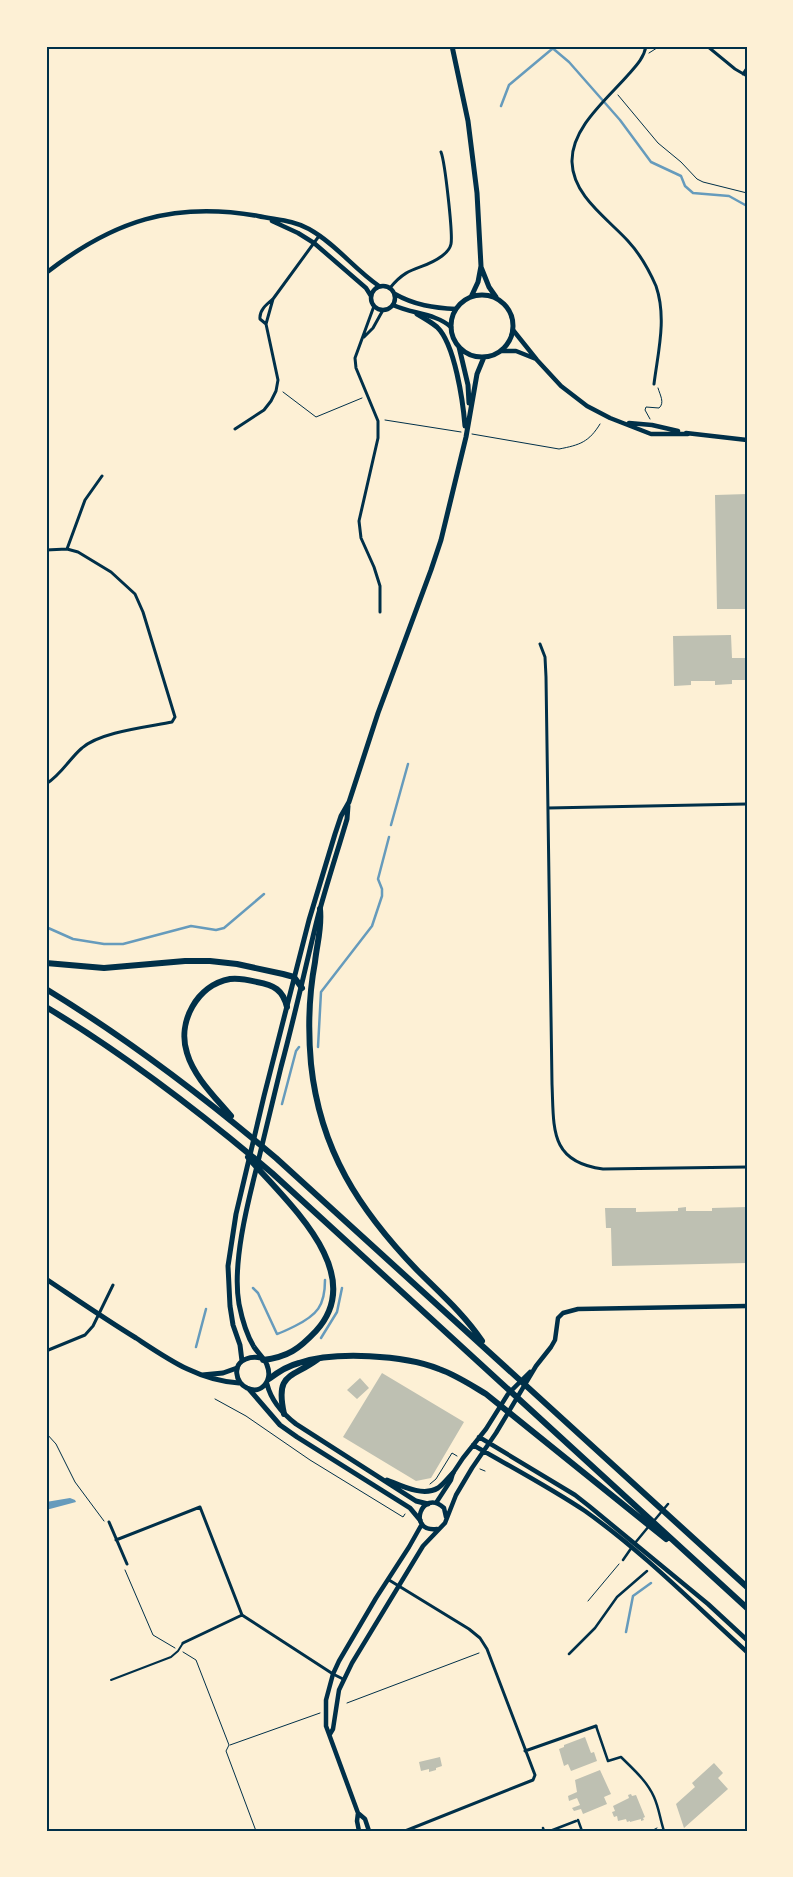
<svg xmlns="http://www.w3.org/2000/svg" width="793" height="1877" font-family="'Work Sans',sans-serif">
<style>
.water{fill:#669bbc}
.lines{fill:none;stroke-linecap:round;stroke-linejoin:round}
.stream{stroke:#669bbc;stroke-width:2.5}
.building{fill:#bec0b2}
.path{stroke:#003049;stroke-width:1}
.service{stroke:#003049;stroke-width:2}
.pedestrian{stroke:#003049;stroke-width:2.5}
.minor{stroke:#003049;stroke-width:3}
.tertiary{stroke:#003049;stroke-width:4.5}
.secondary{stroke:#003049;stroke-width:5}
.primary{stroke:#003049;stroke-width:5}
.motorway{stroke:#003049;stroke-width:6}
.neatline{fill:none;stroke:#003049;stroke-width:2}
</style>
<rect width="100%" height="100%" fill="#fdf0d5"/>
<!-- water -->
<path class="water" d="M70 1498 75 1500 76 1502 46 1510V1502Z"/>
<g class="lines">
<!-- stream -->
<path class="stream" d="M550 46 569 62 620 120 651 162 681 176 685 186 693 193 729 196 747 206
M501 106 509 85 552 49
M391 825 408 764
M46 927 73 939 104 944H123L191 926 216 930 224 928 264 894
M318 1047 321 992 372 926 382 896V889L378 879 389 837
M282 1104 296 1051 299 1047
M253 1288 258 1293 277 1334C283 1332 289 1329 295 1326 317 1315 325 1306 325 1280
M321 1338 337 1312 342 1288
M196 1347 206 1309
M626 1632 633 1596 651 1583"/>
</g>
<!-- building -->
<path class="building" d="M747 494V609H717L715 495Z
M731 635 732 658H747V680H732V684L715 685V681H691V685L674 686 673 636Z
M686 1207V1211H712V1208L747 1207V1263L612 1266 611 1228H606L605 1208H636V1212L678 1211V1208Z
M382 1373 464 1422 431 1478 416 1481 343 1437Z
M360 1378 369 1388 357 1399 347 1390Z
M585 1737 591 1753 594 1752 597 1761 571 1771 568 1764 564 1766 559 1749 564 1747V1745Z
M440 1757 442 1766 436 1768V1770L429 1772V1769L421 1771 419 1762Z
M714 1763 723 1773 718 1778 728 1789 684 1828 676 1804 695 1787 692 1783Z
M600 1770 611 1794 604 1797 607 1804 583 1814 581 1809 574 1811 572 1808 580 1805 577 1798 569 1801 568 1796 577 1792 575 1780Z
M631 1794 632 1796 636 1795 645 1817 643 1818 644 1820 641 1821V1819L630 1822V1821L627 1822 626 1819 618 1821 617 1816 614 1817 612 1812 615 1811 613 1806 629 1798 628 1795Z"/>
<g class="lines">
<!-- path -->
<path class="path" d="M649 53 660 46
M618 95 658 143 681 162 697 179 703 182 747 193
M283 392 316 417 362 398
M650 419 645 410 646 407 659 408C665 403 660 395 658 388
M385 420 461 432
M472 434 559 449C580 445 589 442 600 424
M215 1399 246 1416 310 1460 403 1517 405 1514
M46 1433 56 1444 75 1482 104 1521
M480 1469 485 1471
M430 1484 436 1479 452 1453 457 1456
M125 1570 153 1635 175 1648
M588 1601 619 1564
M183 1652 196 1660 229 1745 226 1751 256 1831
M347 1703 479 1653
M230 1745 320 1713
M651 1831 657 1828"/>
<!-- service -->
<path class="service" d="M111 1680 171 1657 178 1651 183 1643"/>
<!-- pedestrian -->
<path class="pedestrian" d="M653 1522 668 1504
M635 1543 649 1526
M623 1560 632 1547
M569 1654 595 1628 617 1597 647 1571
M596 1726 608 1761 621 1757C633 1769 647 1781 654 1797 659 1808 660 1819 664 1831
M578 1820 582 1831
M543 1828 544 1831
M550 1831 576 1821"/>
<!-- minor -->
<path class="minor" d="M646 46C644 58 636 66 628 75 607 99 571 128 572 162 573 196 607 218 628 241 640 254 649 270 656 286 667 318 658 352 654 384
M707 46 735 69 747 76
M743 74 747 68
M390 288C409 264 422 271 442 256 446 253 450 249 451 244 453 234 445 162 441 152
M374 306 355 358 356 368 378 421V438L359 521 361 538 374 567 380 586V612
M266 324 260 319C259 310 267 304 273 299L319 236
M364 337 373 328 383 310
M235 429 264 410 271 401 276 391 278 380 266 324 273 299
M67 549 85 500 102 476
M46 550 67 549 78 552 111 572 135 594 143 612 175 717 172 722C147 727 100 732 82 748 70 758 61 775 46 784
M540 644 545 657 546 677 552 1084C554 1128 549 1162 603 1169L747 1167
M548 808 747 804
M46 1351 85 1335 93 1326 113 1285
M109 1522 127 1564
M116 1540 200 1507 242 1615 333 1674 343 1679
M389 1580 469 1629 480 1638 487 1649 535 1775 533 1780 405 1831
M183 1643 242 1615
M525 1751 596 1726"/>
<!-- tertiary -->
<path class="tertiary" d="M272 221 298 233 314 243 366 288 371 296
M46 273C113 221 173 201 258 216 276 220 293 220 309 229 336 244 354 269 379 286
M371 298a12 12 0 1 1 24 0a12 12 0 1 1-24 0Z
M395 294C414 305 434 308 456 309
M393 305C412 314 435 313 451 327
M513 330 537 360 561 386 587 406 610 418 651 434H688
M501 351H516L536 359
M629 423 652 425 678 431
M686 433 747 440
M479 1437 575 1495 589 1506 708 1604 747 1640
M473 1445C511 1467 549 1487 585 1511 643 1552 694 1604 747 1652
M436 1503 451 1480 453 1473 463 1458 486 1429 508 1394 530 1372
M437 1529C406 1533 422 1487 444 1508L446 1517
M330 1734 333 1729 339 1690 352 1663 423 1546 445 1523 456 1495 472 1468 496 1433 536 1366 551 1347 555 1340 558 1318 563 1313 578 1309 747 1306
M358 1813 357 1821 359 1831
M369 1831 365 1819 358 1813 326 1726V1700L333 1674 339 1661 376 1598 409 1547 422 1524"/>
<!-- secondary -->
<path class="secondary" d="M46 1279C76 1299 105 1319 136 1338 168 1359 199 1381 239 1383
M202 1375 223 1373 237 1368"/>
<!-- primary -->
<path class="primary" d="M452 46 468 121 477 193 481 266 478 282 471 297
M481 267 489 287 496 297
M451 326a31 31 0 1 1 62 0a31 31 0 1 1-62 0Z
M417 314C424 318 431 322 437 327 455 344 463 402 465 426
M459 347 468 385 469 403
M261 1358C256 1357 251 1357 246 1359 232 1364 235 1382 247 1388 262 1395 273 1380 267 1365 265 1359 258 1353 254 1347 246 1334 242 1319 239 1304 232 1265 247 1205 257 1166 265 1133 273 1100 281 1067 294 1019 305 969 317 920 326 886 337 853 347 819L348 806
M242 1361 240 1345 233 1325 230 1306 228 1266 236 1214 264 1096 309 920 335 834 341 816 349 802 378 713 431 570 441 540 466 437 477 374 484 357
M267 1384C271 1400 283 1414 296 1424L416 1501 428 1504
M249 1389 280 1425 297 1437 410 1508 420 1520
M387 1480C402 1486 423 1497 438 1488 444 1484 448 1478 453 1473"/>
<!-- motorway -->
<path class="motorway" d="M320 909C322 928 317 943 315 962 309 994 308 1031 311 1064 320 1150 359 1210 418 1271 440 1293 465 1315 482 1341
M46 963 104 968 185 961H210L237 964 283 974 294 977 302 988
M46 989C128 1039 203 1096 276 1158L747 1587
M46 1007C126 1055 201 1113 272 1173L747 1608
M231 1116C215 1097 194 1077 187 1053 177 1022 197 985 230 979 239 978 249 980 257 982 274 985 283 990 287 1007
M248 1157C284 1200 370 1272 316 1331 299 1349 288 1357 263 1360
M269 1379C278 1372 287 1366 299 1363 335 1351 404 1355 439 1369 456 1375 471 1385 486 1394L666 1539
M284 1414C275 1372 291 1379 318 1359"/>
</g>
<!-- border -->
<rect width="793" height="1877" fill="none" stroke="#fdf0d5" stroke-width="95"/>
<rect x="48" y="48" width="698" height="1782" class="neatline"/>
</svg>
